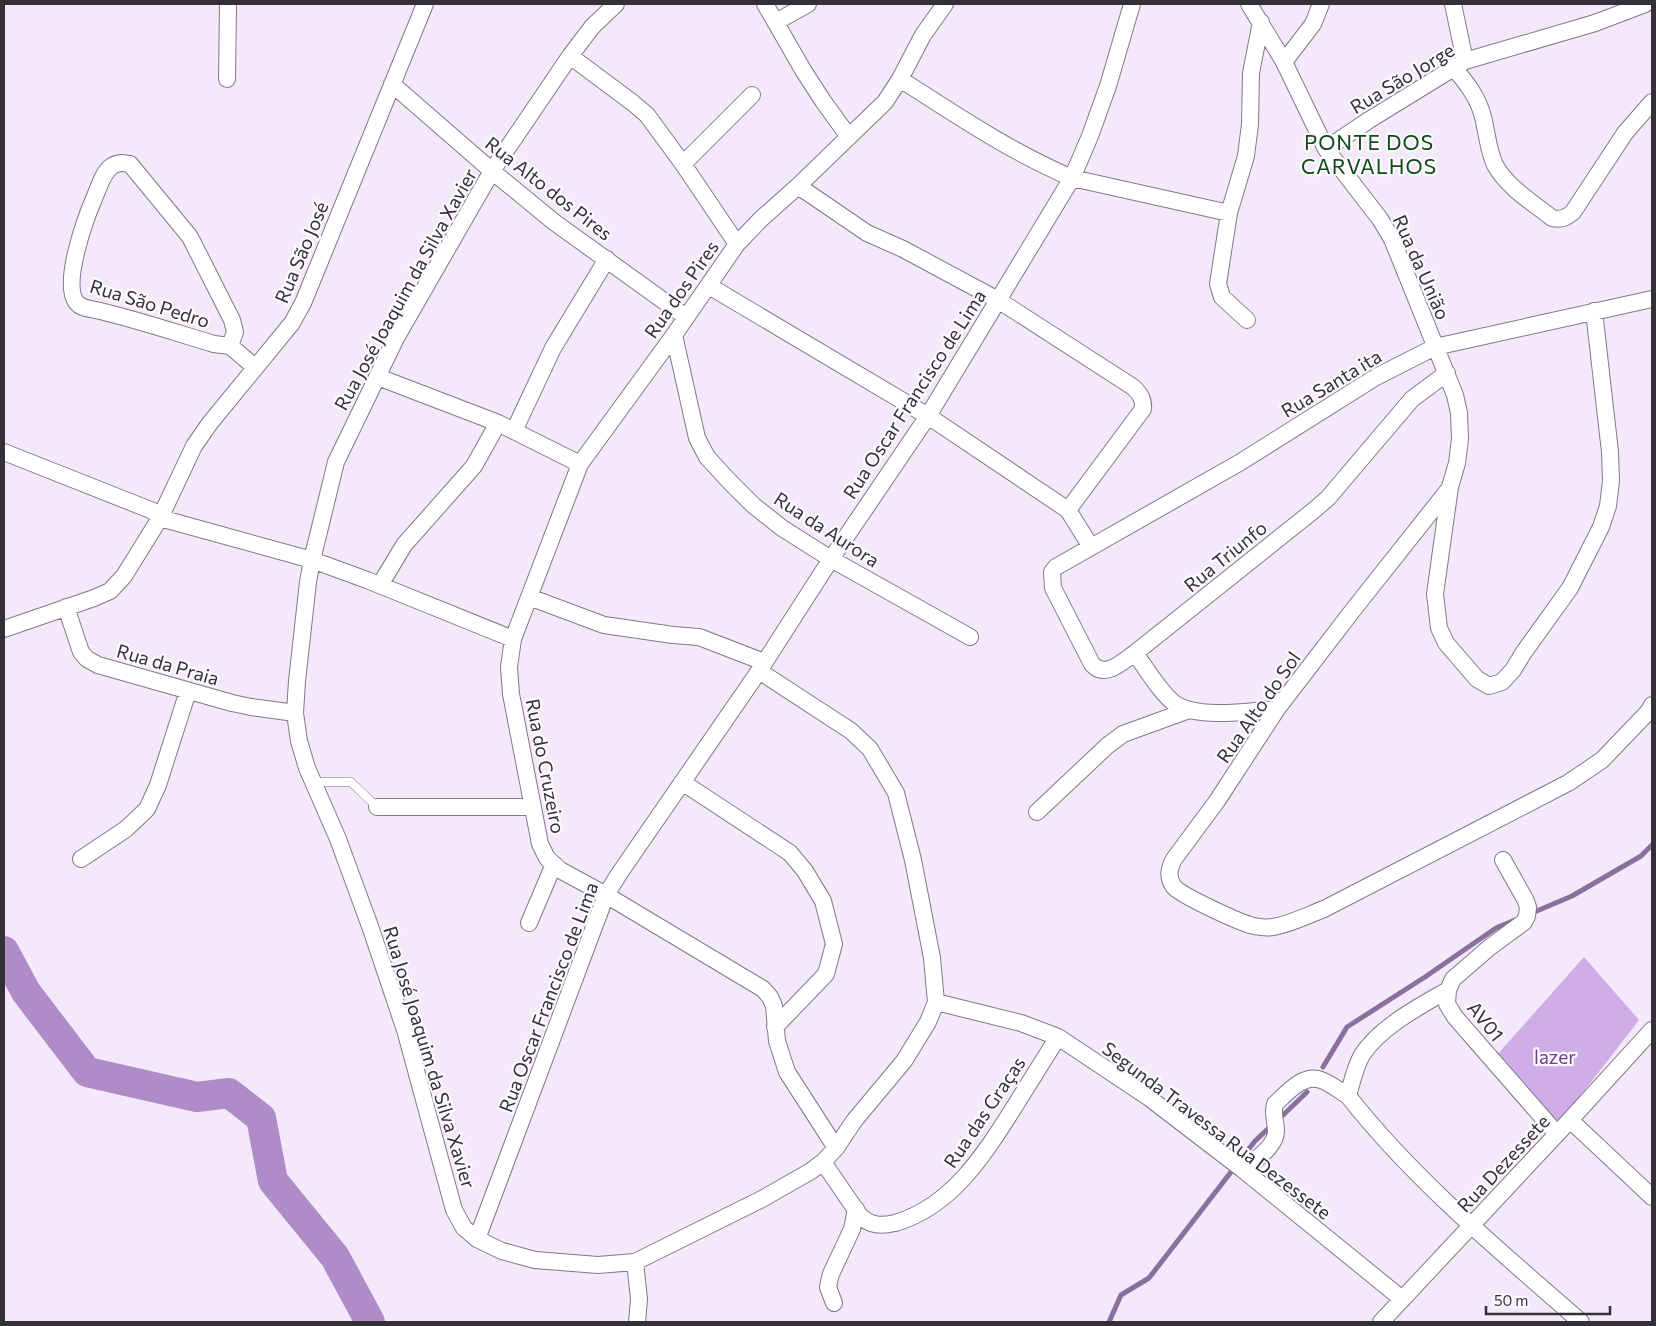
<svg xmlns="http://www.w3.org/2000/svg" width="1656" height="1326" font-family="Commissioner,sans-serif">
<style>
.green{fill:#cfade7}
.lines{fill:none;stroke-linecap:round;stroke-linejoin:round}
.stream{stroke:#8a709c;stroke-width:5}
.river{stroke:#af8bc8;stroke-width:30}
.lane-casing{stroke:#817888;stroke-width:9}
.street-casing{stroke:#817888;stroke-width:18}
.lane{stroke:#fff;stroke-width:8}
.street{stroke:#fff;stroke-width:16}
.labels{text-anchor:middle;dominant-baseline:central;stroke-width:4.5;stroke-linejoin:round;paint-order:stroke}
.street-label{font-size:19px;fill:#343037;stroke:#fcfafe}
.park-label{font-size:19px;fill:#6d408a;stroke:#fcfafe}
.quarter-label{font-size:21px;letter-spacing:1px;fill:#114a17;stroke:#fcfafe}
</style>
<rect width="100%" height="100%" fill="#f3e9fb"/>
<!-- green -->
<path class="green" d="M1584 957 1639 1020 1557 1126 1497 1055Z"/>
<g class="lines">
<!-- stream -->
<path class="stream" d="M1532 913 1572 896 1641 856 1652 845
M1323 1067 1347 1027 1425 977 1496 928 1515 920
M1279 1119 1307 1092
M1109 1322 1121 1295 1149 1278 1255 1141 1272 1125"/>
<!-- river -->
<path class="river" d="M4 951 26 992 87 1072 197 1097 229 1093 261 1118 273 1181 335 1257 370 1322"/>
<defs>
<path id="lane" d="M314 782H351L377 807"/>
<path id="street" d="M616 4 592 27 570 56 492 171 396 338 336 462 312 560 308 582 297 681 295 713 299 741 307 768 338 839 371 929 405 1030 454 1210 464 1228 477 1239 502 1251 535 1260 598 1265 635 1262 762 1199 811 1171 823 1162 836 1148 854 1121 904 1061 928 1022 936 1002 932 958 913 860 896 793 870 749 851 731 759 671
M765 4 803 70 823 101 849 137
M1249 4 1284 62 1326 149 1380 219 1392 239 1455 395 1459 413 1460 439 1457 463 1450 487 1435 594 1439 628 1446 643 1477 679 1489 686 1502 682 1513 670 1524 652 1570 588 1601 527 1608 506 1611 481 1610 452 1594 311
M1453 4 1465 61
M776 22 808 4
M570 56 633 103 647 115 683 164 737 244
M1284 62 1313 24 1321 4
M1453 67C1466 82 1478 97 1483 117 1487 133 1488 150 1495 165 1507 187 1533 203 1552 218 1561 220 1566 218 1573 212L1625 133 1652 102
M227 79 228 4
M900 79C956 115 1011 152 1072 178L1229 213 1246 156 1250 124 1251 73 1261 22
M392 84 492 171 554 222 686 317
M1326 149 1369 120 1465 61 1595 23 1645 4
M683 164 752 95
M798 186 867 233 903 249 998 300 1133 387C1140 394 1144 399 1143 409L1068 510
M1229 213 1218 284 1222 297 1247 320
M709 286 928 416 1068 510 1091 547
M674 335 697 438 707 457 728 480 753 505 782 528 831 559 970 637
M230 346 235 332 232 320 190 237 130 164C123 163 118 162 112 166 103 172 99 187 95 196 86 217 62 282 76 302 82 310 95 309 104 312 141 321 177 333 214 344L230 346 255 367
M1447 373 1412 399 1328 498 1313 511 1135 653C1122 662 1105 679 1092 664L1053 588 1052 572 1056 567 1239 463 1376 377 1435 347 1652 299
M378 377 498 423 580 464
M514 431 553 348 607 259
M4 452 153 511 160 518 312 560 367 580 513 639
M1449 489 1353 610 1277 709 1217 801 1174 859C1169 868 1167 878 1174 887 1182 896 1237 921 1250 925 1256 927 1267 928 1273 927 1291 924 1308 915 1324 909L1568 783 1602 760 1649 711 1652 705
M380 585 404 545 474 466 498 423
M529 597 604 625 673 635 699 637 764 662
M66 607 81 652 87 659 98 665 232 703 251 707 295 713
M4 629 94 598 110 591 124 576 160 518 194 446 210 423 292 323 303 303 425 4
M1135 653C1145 667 1163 697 1177 705 1202 719 1249 711 1277 709
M682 782 790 853 805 871 823 901 834 944 826 974 775 1027
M377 807H533
M1037 812 1107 746 1123 734 1189 710
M81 859 126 829 147 809 158 785 188 691
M1503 860 1525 899 1528 907 1527 916 1524 922 1490 947 1453 979 1448 990 1447 1004 1455 1017 1557 1134
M529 923 554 864
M1448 990C1420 1006 1380 1027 1362 1055 1355 1067 1352 1082 1348 1096 1415 1181 1500 1251 1581 1322
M936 1002 1021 1023 1058 1037 1148 1097 1242 1169 1402 1299
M1570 1120 1652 1197
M836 1148 787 1072 777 1041 774 1006 770 997 763 989 606 895 560 870 547 858 540 844 511 694 509 667 513 639 580 464 674 335 737 244 761 219 798 186 885 102 900 79 923 35 945 4
M823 1162 860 1216C871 1226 881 1226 895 1223 951 1207 984 1155 1013 1109 1028 1085 1043 1061 1058 1037
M1244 1170C1254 1160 1276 1147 1276 1131 1276 1121 1272 1115 1275 1104 1286 1094 1303 1073 1321 1080 1330 1083 1340 1091 1348 1096
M477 1239 606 895 619 874 759 671 831 559 928 416 1072 178 1090 136 1108 86 1132 4
M635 1262 639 1299 637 1322
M834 1303 828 1287 829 1282 831 1274 852 1229 856 1209
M1381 1322 1570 1120 1652 1030"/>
</defs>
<!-- lane casing -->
<use href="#lane" class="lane-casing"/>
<!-- street casing -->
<use href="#street" class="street-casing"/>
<!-- lane -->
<use href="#lane" class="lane"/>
<!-- street -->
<use href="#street" class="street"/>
</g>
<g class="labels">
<!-- street labels -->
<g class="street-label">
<text transform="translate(1402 78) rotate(-31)">Rua São Jorge</text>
<text transform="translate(549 188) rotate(38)">Rua Alto dos Pires</text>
<text transform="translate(301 252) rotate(-67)">Rua São José</text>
<text transform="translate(1422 267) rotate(66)">Rua da União</text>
<text transform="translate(405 289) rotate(-61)">Rua José Joaquim da Silva Xavier</text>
<text transform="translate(681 289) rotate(-55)">Rua dos Pires</text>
<text transform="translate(150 303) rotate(17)">Rua São Pedro</text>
<text transform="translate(1331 383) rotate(-31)">Rua Santa ita</text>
<text transform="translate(914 394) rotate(-57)">Rua Oscar Francisco de Lima</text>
<text transform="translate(827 529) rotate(33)">Rua da Aurora</text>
<text transform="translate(1225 556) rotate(-39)">Rua Triunfo</text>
<text transform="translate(168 664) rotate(16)">Rua da Praia</text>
<text transform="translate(1258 707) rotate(-55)">Rua Alto do Sol</text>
<text transform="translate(546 766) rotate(79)">Rua do Cruzeiro</text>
<text transform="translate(548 997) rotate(-69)">Rua Oscar Francisco de Lima</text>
<text transform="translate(1486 1021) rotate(51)">AV01</text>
<text transform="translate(430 1057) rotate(73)">Rua José Joaquim da Silva Xavier</text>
<text transform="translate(984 1112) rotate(-56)">Rua das Graças</text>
<text transform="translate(1217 1130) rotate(37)">Segunda Travessa Rua Dezessete</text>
<text transform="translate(1503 1163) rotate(-47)">Rua Dezessete</text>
</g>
<!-- park labels -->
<g class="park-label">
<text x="1555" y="1056">lazer</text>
</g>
<!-- quarter labels -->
<g class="quarter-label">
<text x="1369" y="141">PONTE DOS<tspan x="1369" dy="24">CARVALHOS</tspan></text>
</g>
</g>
<!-- border -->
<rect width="1656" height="1326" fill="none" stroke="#343037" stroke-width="10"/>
<!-- scale -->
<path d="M1486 1306v8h124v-8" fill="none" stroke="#343037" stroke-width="2.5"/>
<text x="1494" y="1306" font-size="15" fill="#343037" stroke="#fcfafe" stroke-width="4" paint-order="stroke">50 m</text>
</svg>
